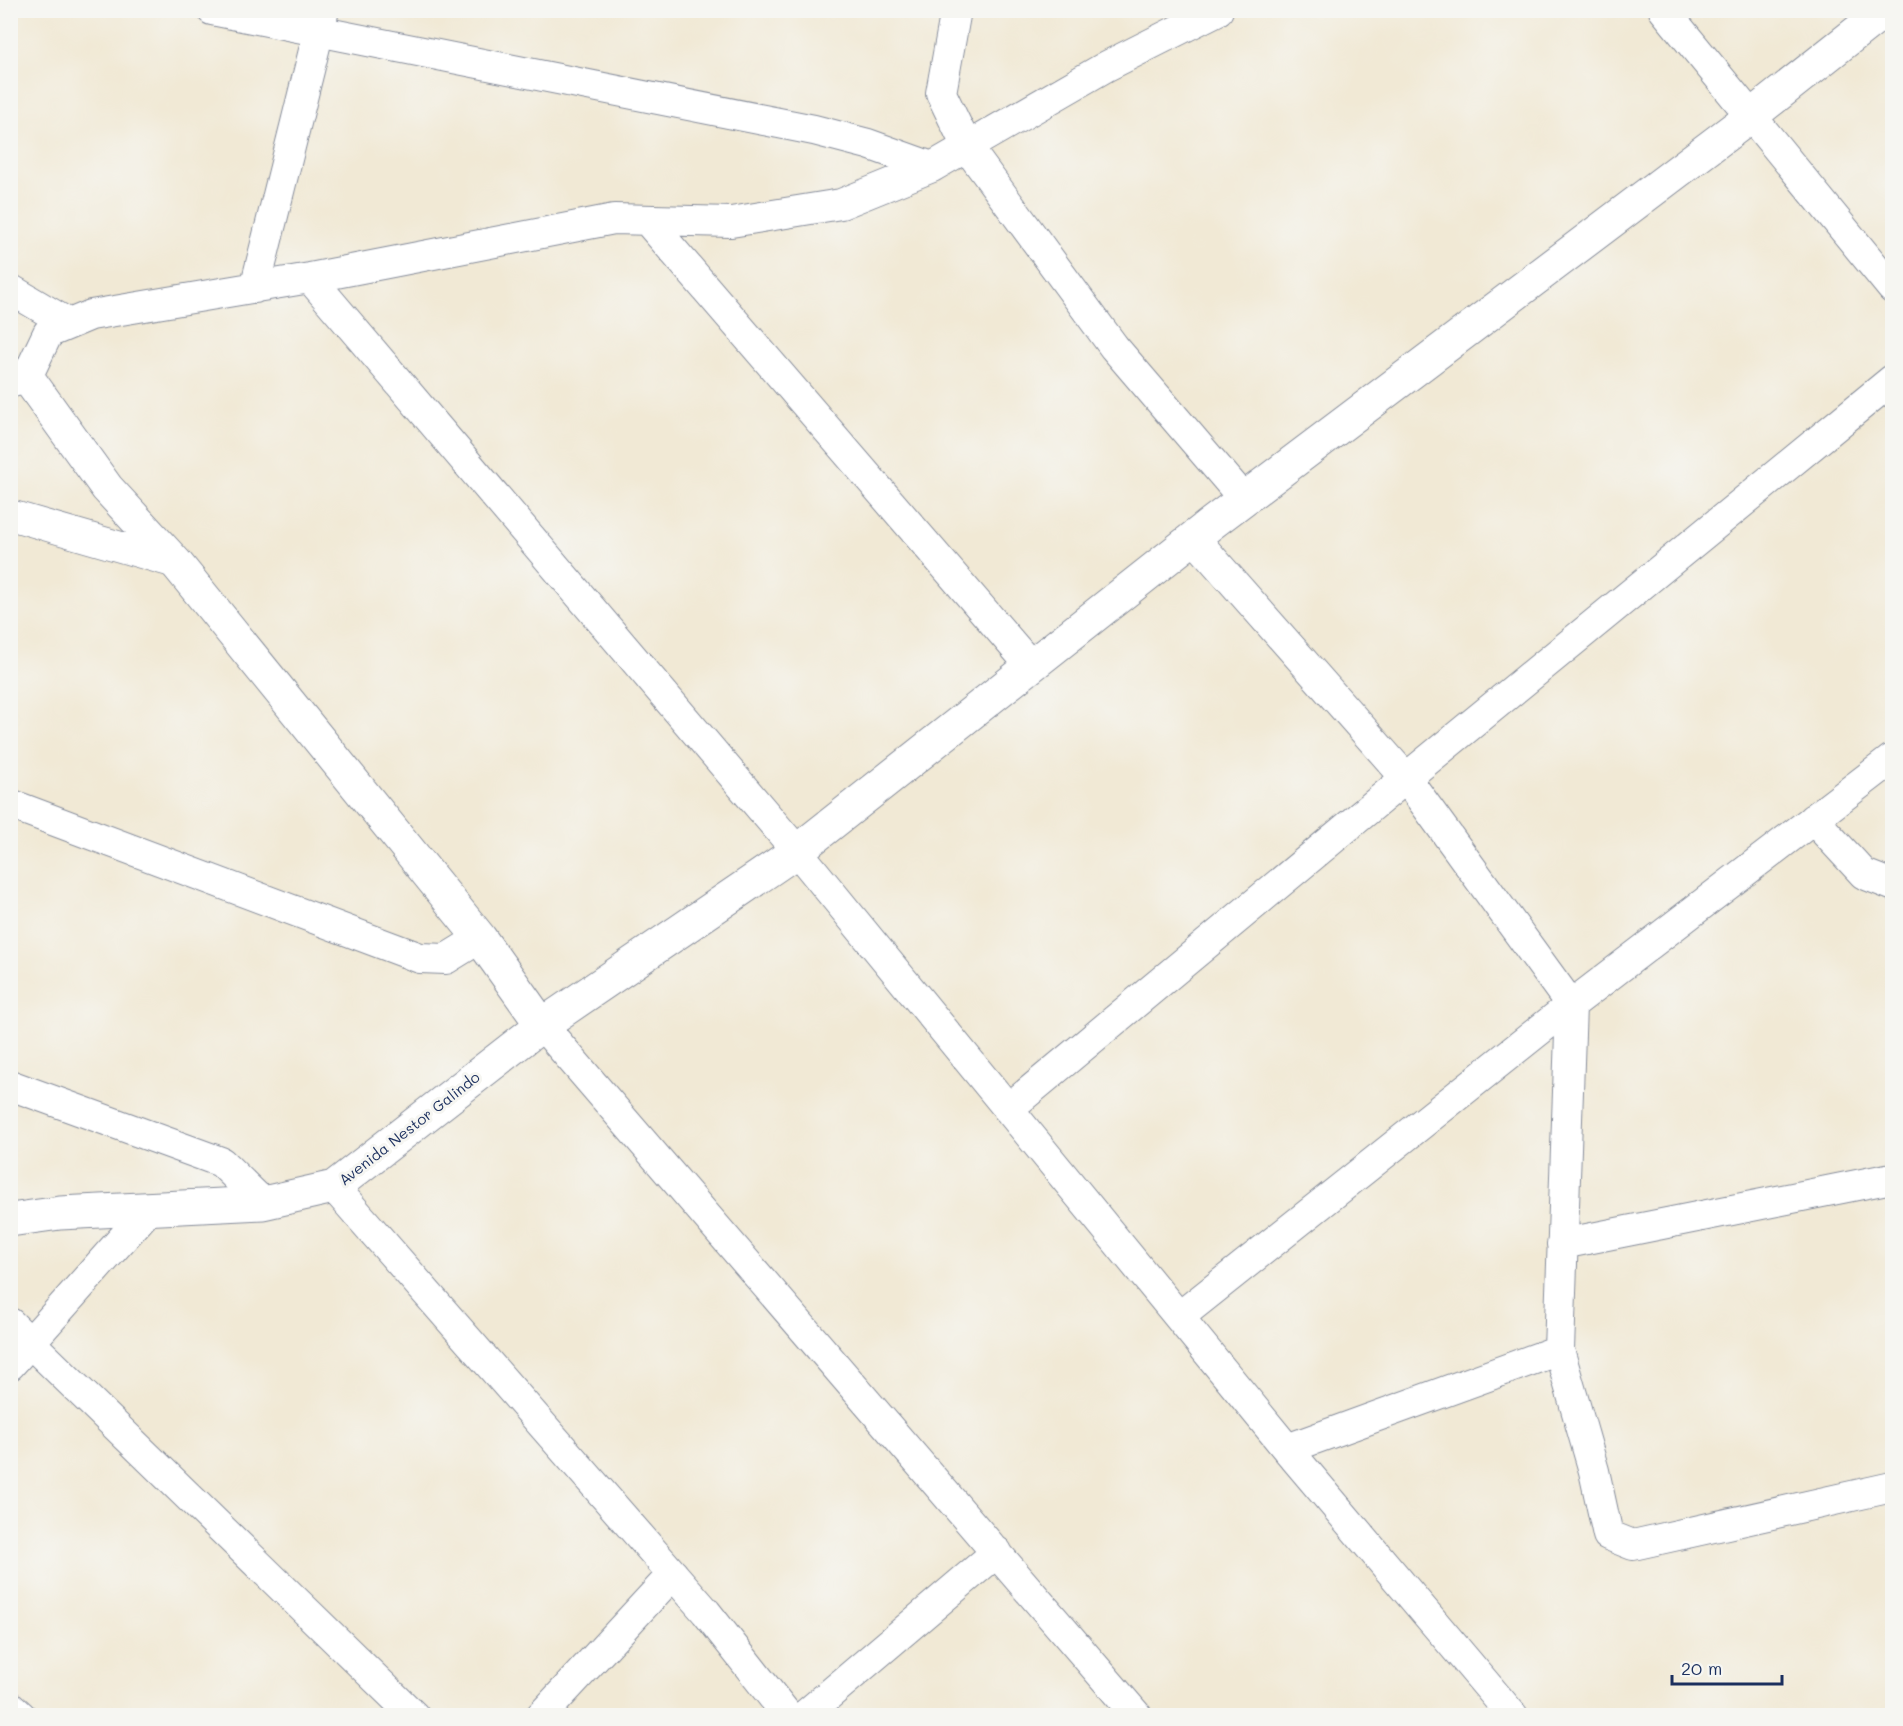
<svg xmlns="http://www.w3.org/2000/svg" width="1903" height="1726" font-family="Mali,sans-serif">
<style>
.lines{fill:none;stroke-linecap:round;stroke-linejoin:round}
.minor-casing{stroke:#868c9a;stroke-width:32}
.tertiary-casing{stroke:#868c9a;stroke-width:35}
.minor{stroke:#fff;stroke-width:30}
.tertiary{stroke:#fff;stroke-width:33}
.labels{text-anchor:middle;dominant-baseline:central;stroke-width:6;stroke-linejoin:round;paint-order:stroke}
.street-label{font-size:15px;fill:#1b2f5e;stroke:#f6f6f2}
</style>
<rect width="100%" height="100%" fill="#f6f6f2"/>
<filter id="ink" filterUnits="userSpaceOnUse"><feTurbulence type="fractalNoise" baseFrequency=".0167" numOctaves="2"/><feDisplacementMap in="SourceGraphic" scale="12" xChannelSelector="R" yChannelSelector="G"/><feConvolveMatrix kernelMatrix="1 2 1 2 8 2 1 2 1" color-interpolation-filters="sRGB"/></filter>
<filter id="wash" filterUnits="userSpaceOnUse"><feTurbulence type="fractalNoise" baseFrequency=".008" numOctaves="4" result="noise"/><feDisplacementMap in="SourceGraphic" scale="24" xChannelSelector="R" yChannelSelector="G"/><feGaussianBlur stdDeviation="1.35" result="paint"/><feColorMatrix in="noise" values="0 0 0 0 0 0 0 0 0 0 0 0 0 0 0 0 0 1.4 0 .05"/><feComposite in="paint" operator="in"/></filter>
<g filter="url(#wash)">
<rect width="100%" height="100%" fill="#f1e9d5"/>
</g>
<g filter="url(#ink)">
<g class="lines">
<defs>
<path id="minor" d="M212 10 814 130 868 144 932 167
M956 10 941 93 967 147 1114 347 1244 499
M1664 10 1892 288
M647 220 1031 666
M310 278 797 851 1287 1449 1513 1716
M255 288 324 10
M10 289 69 324
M27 377 48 333 91 315 310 278 614 219 731 222 841 204 932 167 1107 66 1218 10
M10 515 176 563
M1194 538 1406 778 1571 1005 1559 1350
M10 804 420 958 446 959 480 938
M1813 819 1864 874 1892 885
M542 1025 1137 1716
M10 1085 221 1162 263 1203
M1008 1109 1406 778 1892 380
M334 1187 706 1612 788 1716
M1562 1244 1892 1178
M1179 1317 1571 1005 1892 759
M10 1323 414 1716
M10 1365 149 1209
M1287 1449 1559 1350 1594 1471 1608 1535 1633 1545 1892 1487
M10 1706 21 1716
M541 1716 673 1574
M804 1716 997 1552"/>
<path id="tertiary" d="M10 381 27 377 107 488 176 563 480 938 542 1025
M10 1220 60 1213 263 1203 334 1187 542 1025 797 851 1212 523 1751 116 1885 10"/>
</defs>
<!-- minor casing -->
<use href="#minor" class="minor-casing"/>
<!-- tertiary casing -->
<use href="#tertiary" class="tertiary-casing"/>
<!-- minor -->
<use href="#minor" class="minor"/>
<!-- tertiary -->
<use href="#tertiary" class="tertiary"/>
</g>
</g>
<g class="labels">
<!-- street labels -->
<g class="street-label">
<text transform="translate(409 1128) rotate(-38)">Avenida Nestor Galindo</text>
</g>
</g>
<!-- margin -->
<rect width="1903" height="1726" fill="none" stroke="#f6f6f2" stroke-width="36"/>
<!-- scale -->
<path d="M1672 1675v9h110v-9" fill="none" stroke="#1b2f5e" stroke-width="3"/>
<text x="1681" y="1675" font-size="18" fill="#1b2f5e" stroke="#f6f6f2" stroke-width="4.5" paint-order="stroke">20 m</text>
</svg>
